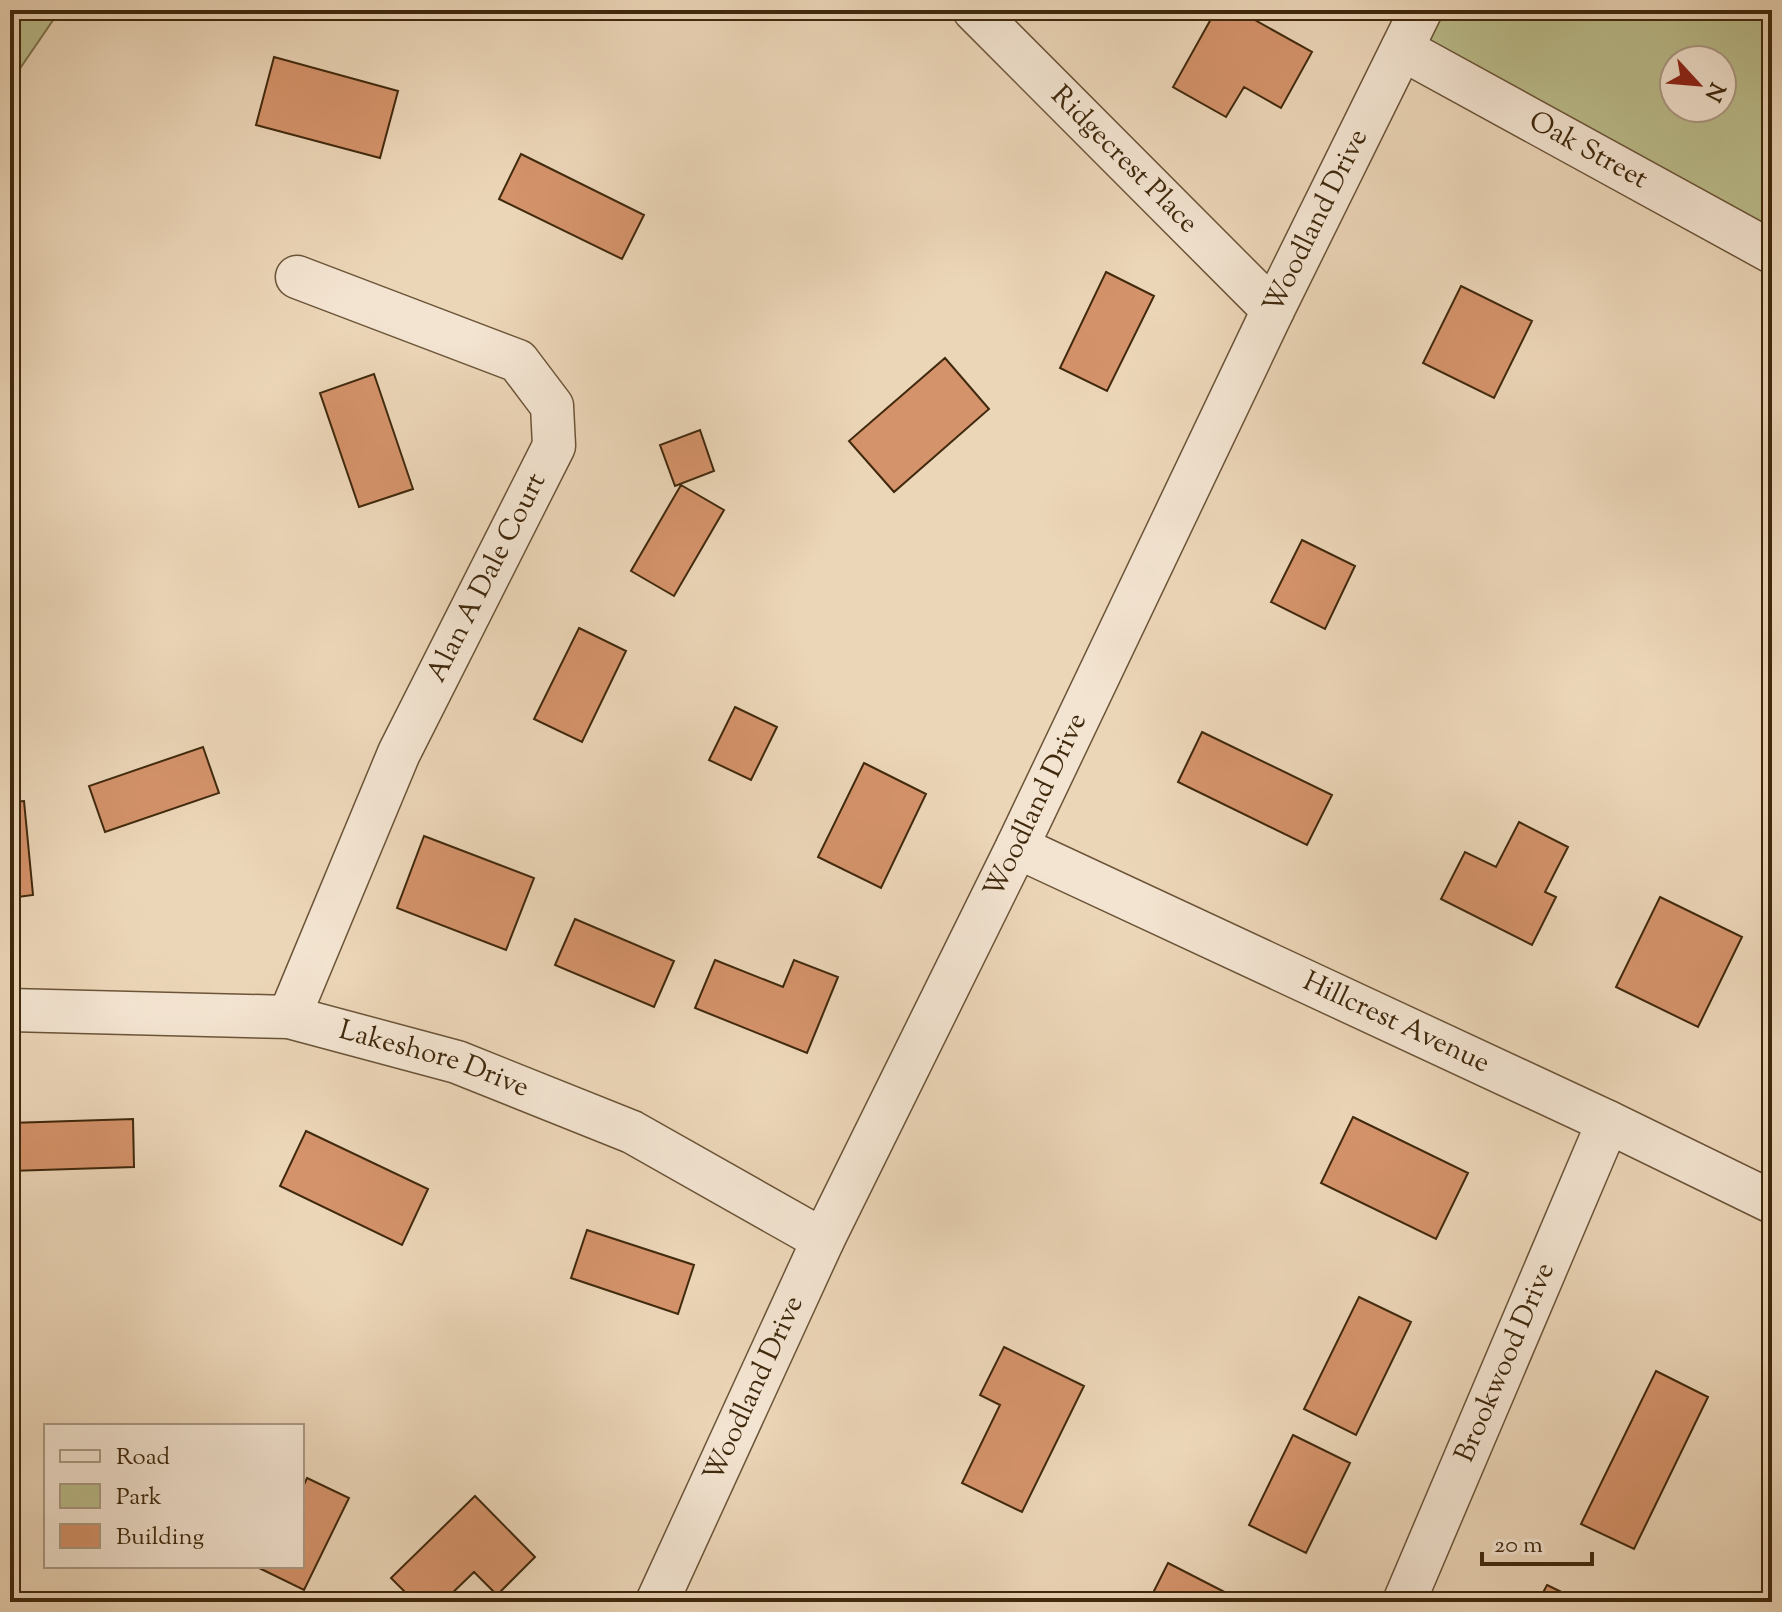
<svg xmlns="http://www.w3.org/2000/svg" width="1782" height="1612" font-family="'Sorts Mill Goudy',serif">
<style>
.green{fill:#bbbd8c;stroke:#7e734c;stroke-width:2;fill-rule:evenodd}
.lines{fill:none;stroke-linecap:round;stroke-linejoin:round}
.stream{stroke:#757f6f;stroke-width:11}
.building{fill:#d5936b;stroke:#40290d;stroke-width:2}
.minor-casing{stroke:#6b5438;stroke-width:45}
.minor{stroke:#f3e4d1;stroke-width:42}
.labels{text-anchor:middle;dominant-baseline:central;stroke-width:6;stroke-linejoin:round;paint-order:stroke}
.street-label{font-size:28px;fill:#40290d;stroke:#f3e4d1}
</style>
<rect width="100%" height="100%" fill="#ecd6b8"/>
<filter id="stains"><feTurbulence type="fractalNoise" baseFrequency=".0025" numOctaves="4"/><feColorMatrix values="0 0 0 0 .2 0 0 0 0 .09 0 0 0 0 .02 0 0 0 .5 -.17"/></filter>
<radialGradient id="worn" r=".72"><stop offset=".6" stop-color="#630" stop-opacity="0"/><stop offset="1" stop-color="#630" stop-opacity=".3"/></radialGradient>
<!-- green -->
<path class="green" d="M10 10H60L10 83Z
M1441 10H1772V237L1423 46ZM1674 60H1722V108H1674Z"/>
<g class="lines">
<!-- stream -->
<path class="stream" d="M10 19 16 10"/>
</g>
<!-- building -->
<path class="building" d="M1216 10H1237L1312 52 1281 108 1244 87 1226 117 1173 87Z
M274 57 398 91 380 158 256 125Z
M521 154 644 215 622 259 499 199Z
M1106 272 1154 296 1107 391 1060 368Z
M1461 286 1532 321 1494 398 1423 363Z
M945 358 989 409 894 492 849 441Z
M374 374 413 489 359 507 320 393Z
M700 430 714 471 675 486 660 445Z
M681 485 724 510 674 596 631 571Z
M1302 540 1355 566 1325 629 1271 602Z
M579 628 626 651 582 742 534 719Z
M735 707 777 727 751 780 709 760Z
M1202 732 1332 795 1307 845 1178 782Z
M203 747 219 793 105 832 89 786Z
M864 763 926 794 881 888 818 857Z
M24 801 33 895 10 898V802Z
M1519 822 1568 847 1545 892 1556 897 1532 945 1441 899 1465 852 1496 867Z
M424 836 534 878 506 950 397 908Z
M1660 897 1742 937 1698 1027 1616 987Z
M575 919 674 961 654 1007 555 965Z
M715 960 783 987 794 960 838 977 807 1053 695 1008Z
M1353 1117 1468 1173 1436 1239 1321 1183Z
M133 1119 134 1167 10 1171V1123Z
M306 1131 428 1189 402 1245 280 1186Z
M587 1230 694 1265 678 1314 571 1278Z
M1359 1297 1411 1322 1356 1435 1304 1409Z
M1004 1347 1084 1386 1022 1512 962 1483 1000 1405 980 1395Z
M1656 1371 1708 1397 1634 1549 1581 1524Z
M1293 1435 1350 1463 1306 1553 1249 1525Z
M307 1478 349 1498 304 1590 255 1566H302V1489Z
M475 1496 535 1557 497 1595 474 1572 443 1602H415L391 1578Z
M1168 1563 1244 1602H1130L1135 1592 1150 1599Z
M1547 1585 1582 1602H1538Z"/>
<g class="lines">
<defs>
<g id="minor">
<path id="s1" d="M974 10 1273 310"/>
<path id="s2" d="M1402 49 1772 252"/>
<path id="s3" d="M1017 847 1608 1122 1772 1202"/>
<path id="s4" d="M10 1010 289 1017 457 1062 632 1132 823 1240"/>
<path id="s5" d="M289 1017 399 753 554 446 552 406 518 361 297 277"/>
<path id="s6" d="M657 1602 823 1240 1017 847 1273 310 1421 10"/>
<path id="s7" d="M1404 1602 1608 1122"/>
</g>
</defs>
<!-- minor casing -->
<use href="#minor" class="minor-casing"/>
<!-- minor -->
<use href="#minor" class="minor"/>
</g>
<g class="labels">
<!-- street labels -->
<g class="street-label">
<text stroke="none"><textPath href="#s2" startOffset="212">Oak Street</textPath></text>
<text stroke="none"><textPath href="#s1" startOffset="212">Ridgecrest Place</textPath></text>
<text stroke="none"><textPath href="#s6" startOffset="1530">Woodland Drive</textPath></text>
<text stroke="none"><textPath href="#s5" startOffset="482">Alan A Dale Court</textPath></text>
<text stroke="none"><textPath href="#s6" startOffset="882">Woodland Drive</textPath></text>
<text stroke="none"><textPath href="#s3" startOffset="418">Hillcrest Avenue</textPath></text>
<text stroke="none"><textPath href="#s4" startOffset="430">Lakeshore Drive</textPath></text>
<text stroke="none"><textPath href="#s7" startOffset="260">Brookwood Drive</textPath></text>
<text stroke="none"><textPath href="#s6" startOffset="234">Woodland Drive</textPath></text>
</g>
</g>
<!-- margin -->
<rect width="1782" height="1612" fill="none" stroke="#ecd6b8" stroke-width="40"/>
<rect x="12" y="12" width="1758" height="1588" fill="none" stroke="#40290d" stroke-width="4"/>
<rect x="20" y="20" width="1742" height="1572" fill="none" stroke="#40290d" stroke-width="2"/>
<!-- legend -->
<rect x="44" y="1424" width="260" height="144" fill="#f3e4d1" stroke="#ab9983" stroke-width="2"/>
<rect x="60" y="1450" width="40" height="12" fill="#f3e4d1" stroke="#ab9983" stroke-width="2"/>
<text x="116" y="1464" font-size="24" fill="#40290d">Road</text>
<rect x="60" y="1484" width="40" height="24" fill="#bbbd8c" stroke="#ab9983" stroke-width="2"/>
<text x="116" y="1504" font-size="24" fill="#40290d">Park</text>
<rect x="60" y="1524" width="40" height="24" fill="#d5936b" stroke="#ab9983" stroke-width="2"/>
<text x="116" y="1544" font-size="24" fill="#40290d">Building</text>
<!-- north arrow -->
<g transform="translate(1698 84) rotate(116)"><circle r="38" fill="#f3e4d1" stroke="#ab9983" stroke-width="2"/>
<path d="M0-6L14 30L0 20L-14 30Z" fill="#8f2418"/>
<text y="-12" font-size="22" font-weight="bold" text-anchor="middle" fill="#40290d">N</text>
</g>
<!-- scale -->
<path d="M1482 1552v12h110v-12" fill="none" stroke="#40290d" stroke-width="4"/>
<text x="1494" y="1552" font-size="24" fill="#40290d" stroke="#f3e4d1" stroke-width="6" paint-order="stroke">20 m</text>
<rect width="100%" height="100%" filter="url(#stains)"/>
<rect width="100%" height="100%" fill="url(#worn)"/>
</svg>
